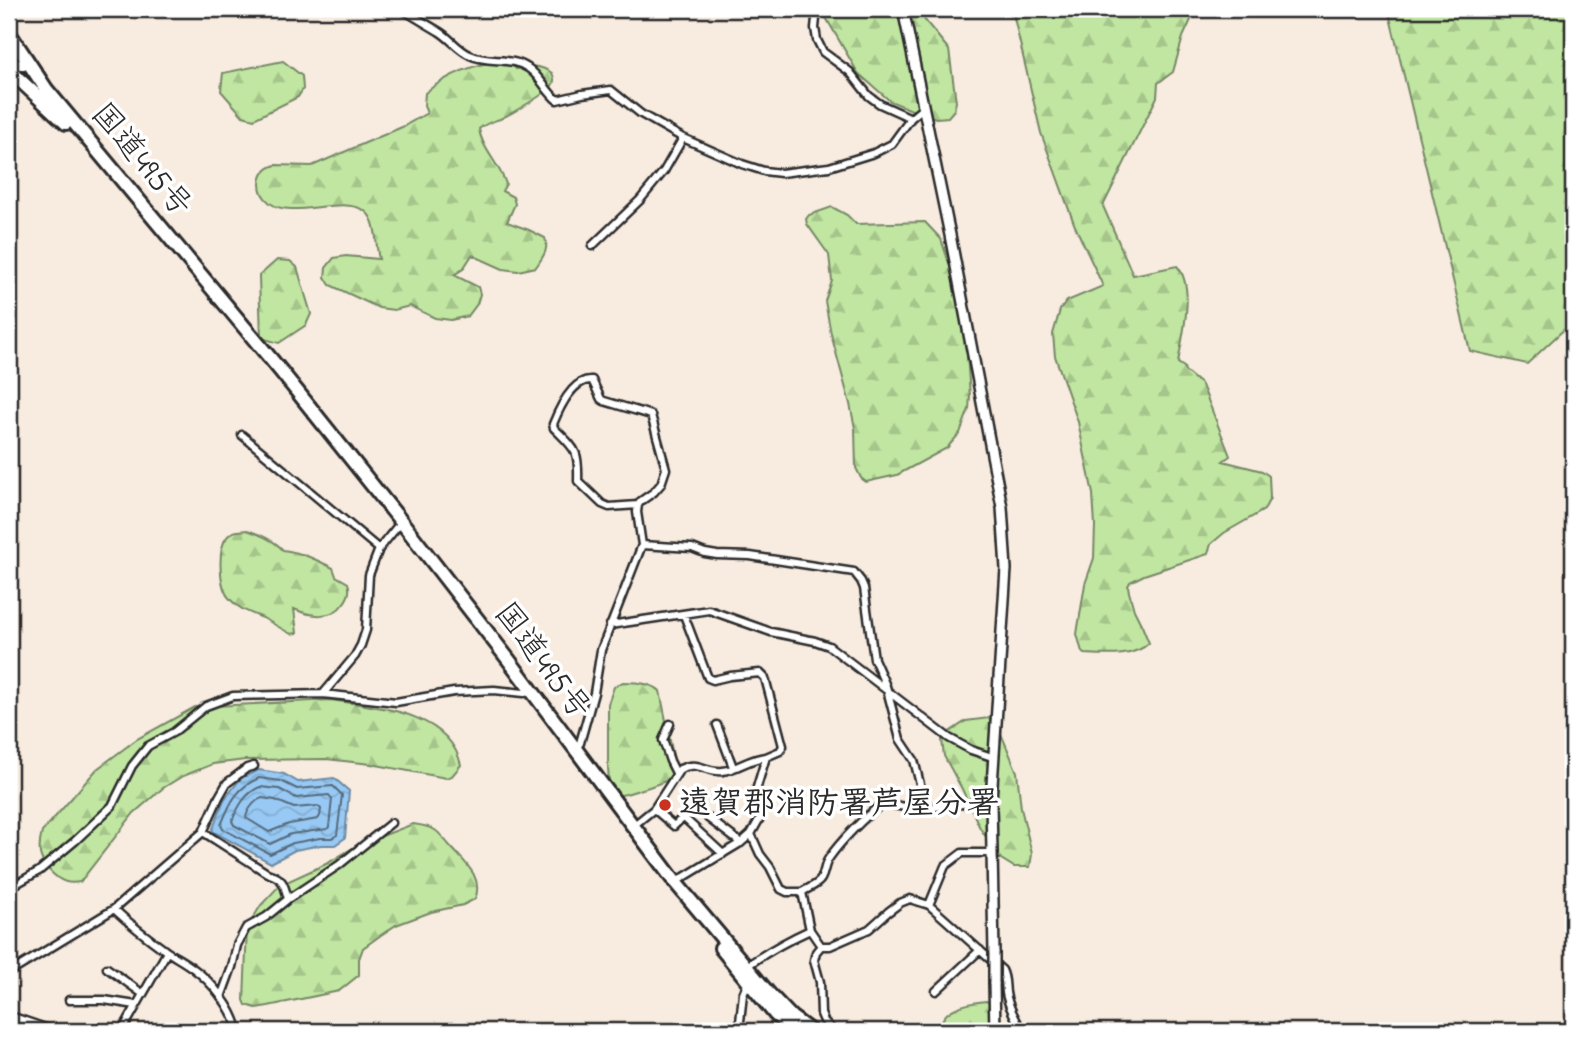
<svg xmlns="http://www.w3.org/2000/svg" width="1582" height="1040" font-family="'Indie Flower','Klee One',sans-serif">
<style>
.forest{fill:url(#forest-firs);stroke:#768866;stroke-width:2}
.water{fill:url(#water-waves);stroke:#6c8aa4;stroke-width:2}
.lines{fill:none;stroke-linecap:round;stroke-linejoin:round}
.shore{stroke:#566a7b;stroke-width:2}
.street-casing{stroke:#2b2b2b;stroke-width:11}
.secondary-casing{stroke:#2b2b2b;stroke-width:14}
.highway-casing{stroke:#2b2b2b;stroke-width:18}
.street{stroke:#fff;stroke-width:6}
.secondary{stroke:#fff;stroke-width:9}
.highway{stroke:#fff;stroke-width:12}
.secondary-bridge-casing{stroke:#2b2b2b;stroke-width:14;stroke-linecap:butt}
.secondary-bridge{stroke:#fff;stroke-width:9}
.poi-dot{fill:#c8321e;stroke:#fff;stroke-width:2.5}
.labels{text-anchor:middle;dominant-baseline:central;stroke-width:7;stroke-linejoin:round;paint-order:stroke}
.street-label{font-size:32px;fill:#2b2b2b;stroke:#fff}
.poi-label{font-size:32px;font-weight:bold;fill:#2b2b2b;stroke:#fff;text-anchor:start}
</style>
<defs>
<pattern id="forest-firs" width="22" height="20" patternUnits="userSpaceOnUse" patternTransform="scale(1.75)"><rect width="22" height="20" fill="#c0e6a1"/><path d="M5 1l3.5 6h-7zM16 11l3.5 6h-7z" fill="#a5c58b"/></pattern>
<pattern id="water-waves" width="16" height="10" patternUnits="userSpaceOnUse" patternTransform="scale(1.75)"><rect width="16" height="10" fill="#97c9f4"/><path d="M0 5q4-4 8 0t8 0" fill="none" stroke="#82add1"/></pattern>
</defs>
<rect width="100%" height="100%" fill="#f8ebe0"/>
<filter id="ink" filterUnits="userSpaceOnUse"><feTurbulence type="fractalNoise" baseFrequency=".0143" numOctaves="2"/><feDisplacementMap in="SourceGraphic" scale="14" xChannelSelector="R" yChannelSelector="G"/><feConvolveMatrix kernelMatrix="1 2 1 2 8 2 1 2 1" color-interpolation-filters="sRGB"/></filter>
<g filter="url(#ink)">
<!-- forest -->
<path class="forest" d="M821 9H916L949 50 956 102 954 110 948 117 936 118 919 113 890 101 858 73Z
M1012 9H1196L1183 37 1173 72 1158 83 1157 97 1103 206 1133 275 1177 266C1196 287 1182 337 1178 363L1184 367 1185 371 1202 385 1230 456 1223 461 1262 471 1269 476 1270 498 1264 510 1224 533 1211 544 1208 554 1144 575 1130 582 1128 586 1129 592 1134 610 1142 626 1149 643C1134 658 1105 655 1084 654L1082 652 1077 634 1085 584 1094 558 1095 525 1093 494 1078 422 1055 356 1053 334 1060 310 1067 301 1103 286 1075 226 1041 133Z
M1388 9H1573V321L1527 364 1470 351Z
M508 60 514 65 516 69C530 65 540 65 552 73 554 78 555 79 553 84 550 92 509 115 500 119 491 122 486 123 479 129 482 149 500 165 506 184L502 191 513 197 515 204 507 222 529 230 545 238C549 250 543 257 536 267L518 271 503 269 472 255 463 269 454 275 478 287 480 294 477 304 468 316 451 320 435 318 410 306 394 310 379 308 330 285 325 277 326 268 334 258 346 256 379 259C375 245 378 222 366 212 346 194 292 220 270 203 255 191 257 170 276 165L312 166 402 127 427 113 424 106 425 93C449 73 477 63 508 60Z
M283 61 302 76 303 89 298 97 254 119 243 116 221 91 223 73Z
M832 207 847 215 856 224 925 222 941 239 957 287 966 340 970 396 969 409 960 433 947 448 897 475 866 482 861 478 856 468 855 428 850 404 831 334 825 301 832 281 829 255 807 224 806 219 809 215Z
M277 260 290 261 297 267 311 314 306 325 279 343 261 338 259 276Z
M247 530C259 534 274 540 283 550 301 552 317 560 333 568L336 576 348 583C351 591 349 597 343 604 332 620 310 616 294 609L297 633 291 634C282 629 272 623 263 618 251 613 239 610 230 599 219 588 217 549 227 537 232 530 239 531 247 530Z
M623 682C635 682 652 683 660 691L676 770 666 781 649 787 626 794 616 796 610 793 608 769V704L614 687Z
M331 700C376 707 449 711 461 765L452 776 446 778 371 764 326 759 245 760 213 764 181 777 163 788 134 813 80 882C68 884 62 882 53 874 39 861 37 851 42 832L97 769 137 739 195 707Z
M989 718 1000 731 1017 772 1021 808 1032 854 1030 867H1014L1001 859 980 828 962 789 944 756 942 740 945 735 966 721Z
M413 824C420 825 429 826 435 830 441 834 446 842 451 847 464 862 484 877 475 899L463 905 431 912 396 925 381 935 363 948 359 959V975L339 991 268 1006 256 1008 246 1005 244 1000 247 928 261 905 280 885 328 863 356 846Z
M986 1001 996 1006 1004 1031H941C938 1008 968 1003 986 1001Z"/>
<!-- water -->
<path class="water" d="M259 770 284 774 298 782 334 778 349 791 345 838 335 845H321L295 850 271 863 212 831 224 800 241 778Z"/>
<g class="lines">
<!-- shore -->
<path class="shore" d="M259 778 281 781 297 789 333 786 342 795 337 835 332 838H320L293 843 270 854 223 829 221 825C230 803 236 788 259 778Z
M260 787 279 789 296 798 329 795 332 799 329 827 327 829 291 834 270 844 234 825 232 821C238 807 245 793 260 787Z
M262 798 275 800 294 808 318 806 321 809 320 816 318 819 289 824 269 832 246 818C247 810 255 800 262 798Z"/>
<defs>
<path id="street" d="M402 9C414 17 427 24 440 32 450 38 458 50 470 55 488 64 511 56 528 68 540 76 546 91 557 100L582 94 611 90 641 114 683 138 742 164 764 171 781 173 829 167 874 153 892 144 911 118 923 108
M817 9 815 28 817 40 823 52 850 72 869 96 880 104 911 118
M592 246 640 200 664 171 683 138
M242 435 379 549
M642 545 692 548 705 553 717 555 750 556 854 572 861 581 864 588 874 659 886 686 900 739 914 760 926 808
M610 625 709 610 771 632 815 641 829 646 949 738 971 750 992 757
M323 694 355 656 361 645 366 630 369 575 379 549 396 528
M670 724 663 740 670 761 676 773
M717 725 733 767
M575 750 580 743 594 693 601 650 642 545 637 512 638 505 641 501 654 492 661 484 666 469 651 415 604 401 601 399 592 380C573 378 559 409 553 424L554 428C576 450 579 450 578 481L602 504 609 507 638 505
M991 801 916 809 888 804 881 805C865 816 840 842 829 858 824 865 825 872 821 879 818 885 808 888 802 892L810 930 821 946H830L869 929 888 912 900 903 910 899 929 905 1002 970C1006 978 1005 984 1006 993 1008 1005 1016 1021 1023 1031
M654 809 674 826 683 817 723 854
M708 818 741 843
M633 826 654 809 680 769C698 760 706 773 723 771 736 770 750 758 766 757
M203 832 267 873C283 878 284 883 288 899
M751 834 760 854 770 867 781 889 787 892H802
M676 882 742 842 751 834 760 818 762 811 757 787 766 757 780 751 783 746 765 678 760 673 730 676 713 680 708 678 684 615
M9 888 39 871 75 841 112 806 132 766 148 746 174 732 206 706 233 696 323 694 396 702 454 692 494 690 524 693
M929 905 945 866 962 853H992
M114 909C130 924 148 938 166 951 175 957 185 962 194 969 212 982 234 1009 238 1031
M821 946 816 952 814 960 820 982 821 1014 824 1021 833 1031
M107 968 143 994
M747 968V966C767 952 788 940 810 930
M9 973 114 909 203 832 219 797 227 783 247 768 254 766
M936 991 980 950
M221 997 232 967 237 945 246 928 266 917 288 899 339 865 391 823
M69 1000H104L136 1005
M122 1031 167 952
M739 1031 743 994 748 982"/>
<path id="secondary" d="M903 9 950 235 1002 507 1006 569 991 801 994 953
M9 60 15 64 29 65
M994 983 995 1031
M9 1017 50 1031"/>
<path id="highway" d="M9 33 46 89 280 370 404 525 508 659 675 882 769 994 791 1017 810 1031
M9 70 66 123
M721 948 775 1014 794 1031"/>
</defs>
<!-- street casing -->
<use href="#street" class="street-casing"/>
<!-- secondary casing -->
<use href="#secondary" class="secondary-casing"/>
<!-- highway casing -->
<use href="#highway" class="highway-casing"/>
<!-- street -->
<use href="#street" class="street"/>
<!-- secondary -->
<use href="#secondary" class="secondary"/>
<!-- highway -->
<use href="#highway" class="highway"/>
<defs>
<path id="secondary-bridge" d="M994 983V953"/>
</defs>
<!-- secondary-bridge casing -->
<use href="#secondary-bridge" class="secondary-bridge-casing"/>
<!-- secondary-bridge -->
<use href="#secondary-bridge" class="secondary-bridge"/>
</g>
</g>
<!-- markers -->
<circle class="poi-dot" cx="665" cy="805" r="7"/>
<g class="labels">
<!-- street labels -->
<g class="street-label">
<text transform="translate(140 161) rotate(50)">国道495号</text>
<text transform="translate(541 662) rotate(53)">国道495号</text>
</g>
<!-- poi labels -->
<g class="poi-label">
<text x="679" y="805">遠賀郡消防署芦屋分署</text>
</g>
</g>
<!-- margin -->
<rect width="1582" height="1040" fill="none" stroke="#fff" stroke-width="35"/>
<rect x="18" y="18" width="1547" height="1005" fill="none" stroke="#2b2b2b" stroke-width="2.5" filter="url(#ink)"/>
</svg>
